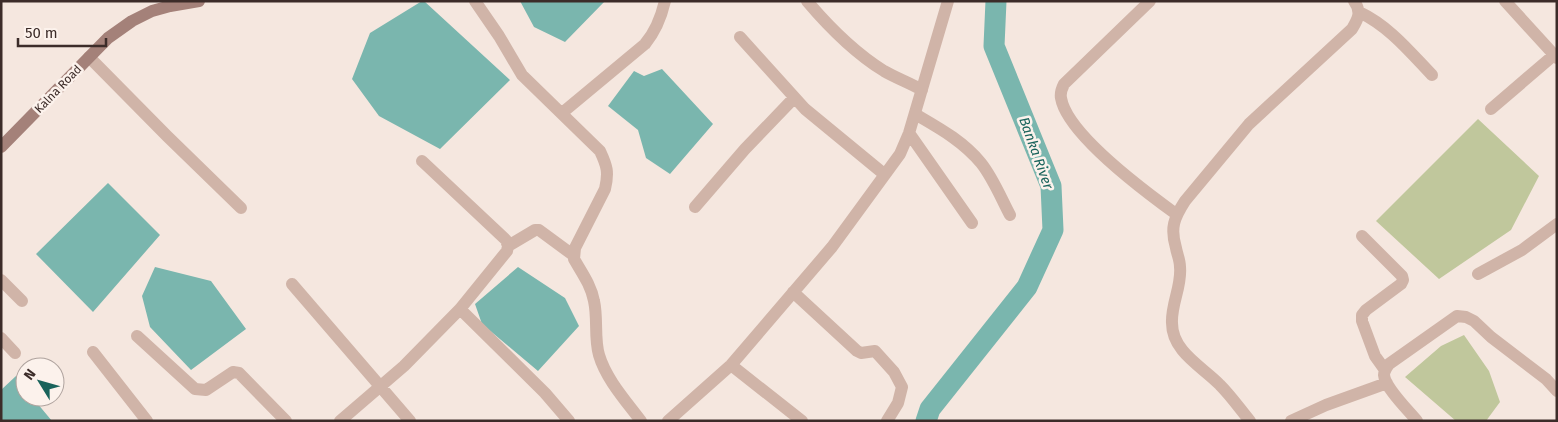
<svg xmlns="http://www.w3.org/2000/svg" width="1558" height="422" font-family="'Fira Sans',sans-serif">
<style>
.green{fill:#c0c79c}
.water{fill:#7ab6ae}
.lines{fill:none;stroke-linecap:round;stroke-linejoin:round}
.river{stroke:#7ab6ae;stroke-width:21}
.street{stroke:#d0b4a8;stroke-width:12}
.secondary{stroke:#a48179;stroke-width:12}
.labels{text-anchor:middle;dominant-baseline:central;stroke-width:5;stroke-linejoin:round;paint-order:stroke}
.street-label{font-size:12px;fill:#3c2c29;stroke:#fcf2ec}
.water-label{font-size:14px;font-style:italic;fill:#19635b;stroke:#fcf2ec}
</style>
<rect width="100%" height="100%" fill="#f5e7df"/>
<!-- green -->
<path class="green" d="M1478 119 1539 176 1511 230 1439 279 1376 221Z
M1464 335 1489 371 1500 402 1486 421H1456L1405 377 1441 346Z"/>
<!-- water -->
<path class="water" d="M422 1H424L510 80 440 149 379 116 352 79 370 33Z
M520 1H605L565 42 534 27Z
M662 69 713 124 670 174 646 158 638 130 608 106 634 71 644 76Z
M108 183 160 235 93 312 36 254Z
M155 267 211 281 246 329 191 370 150 327 142 296Z
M518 267 565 298 579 326 538 371 482 324 475 304Z
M16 376 25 388V397H32L52 421H1V390Z"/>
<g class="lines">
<!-- river -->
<path class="river" d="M926 421 930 409 1027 287 1053 230 1051 186 994 46 996 1"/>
<!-- street -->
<path class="street" d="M475 1 499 36 522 75 600 151C607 166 609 172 605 189L575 248 574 259C582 273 591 285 594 301 598 319 594 338 599 355 606 379 626 401 641 421
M807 1C829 27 855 53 884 71 896 78 910 83 922 90
M1150 1 1064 84C1062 88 1060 93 1061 98 1067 134 1147 193 1176 214
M1505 1 1557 58
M1359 12C1389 26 1410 52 1432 75
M740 37 805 109 884 174
M89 57 167 136 241 208
M1491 109 1554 55
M562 113 645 44C656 31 661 18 665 1
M915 114C939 128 963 141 981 163 993 178 1001 198 1010 215
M909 133 972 223
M695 207 745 149 794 98
M1362 236 1402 276 1403 280 1401 284 1366 310 1362 315V321L1375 356 1385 370
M508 246 535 230H539L573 255
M1478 274 1522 250 1557 224
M1 280 22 301
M292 284 410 421
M793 292 857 351 861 353 875 351 894 372 902 387 898 403 887 421
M460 309 545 393 569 421
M137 336 195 389 206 390 233 372 239 373 286 421
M1 338 15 353
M93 352 147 421
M731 365 802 421
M340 421 404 366 460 309 507 251 508 246 506 240 422 161
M668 421 731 365 832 247 900 154 909 133 948 1
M1250 421C1240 409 1231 396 1220 385 1203 367 1172 352 1172 323 1171 304 1182 286 1180 267 1180 260 1177 254 1176 248 1170 228 1174 218 1185 201L1249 124 1352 29C1358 19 1362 12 1354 1
M1291 421 1326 405 1387 383
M1417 421C1409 411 1385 388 1384 375 1384 371 1387 367 1389 364L1457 316 1466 317 1474 321 1491 337 1546 379 1557 391"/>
<!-- secondary -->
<path class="secondary" d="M1 147 108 38 132 21 152 11 170 6 199 1"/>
</g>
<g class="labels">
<!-- street labels -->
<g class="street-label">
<text transform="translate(58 89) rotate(-46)">Kalna Road</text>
</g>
<!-- water labels -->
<g class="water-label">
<text transform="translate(1036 153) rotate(70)">Banka River</text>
</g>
</g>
<!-- border -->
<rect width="1558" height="422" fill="none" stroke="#3c2c29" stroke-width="5"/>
<!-- north arrow -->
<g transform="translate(40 382) rotate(307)"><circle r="24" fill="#fcf2ec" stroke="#afa39e"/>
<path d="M0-4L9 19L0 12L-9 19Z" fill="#19635b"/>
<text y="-8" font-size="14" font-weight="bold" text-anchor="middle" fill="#3c2c29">N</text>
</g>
<!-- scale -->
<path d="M18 38v8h88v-8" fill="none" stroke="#3c2c29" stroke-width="2.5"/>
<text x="25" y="38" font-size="15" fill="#3c2c29" stroke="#fcf2ec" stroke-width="4" paint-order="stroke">50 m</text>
</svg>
